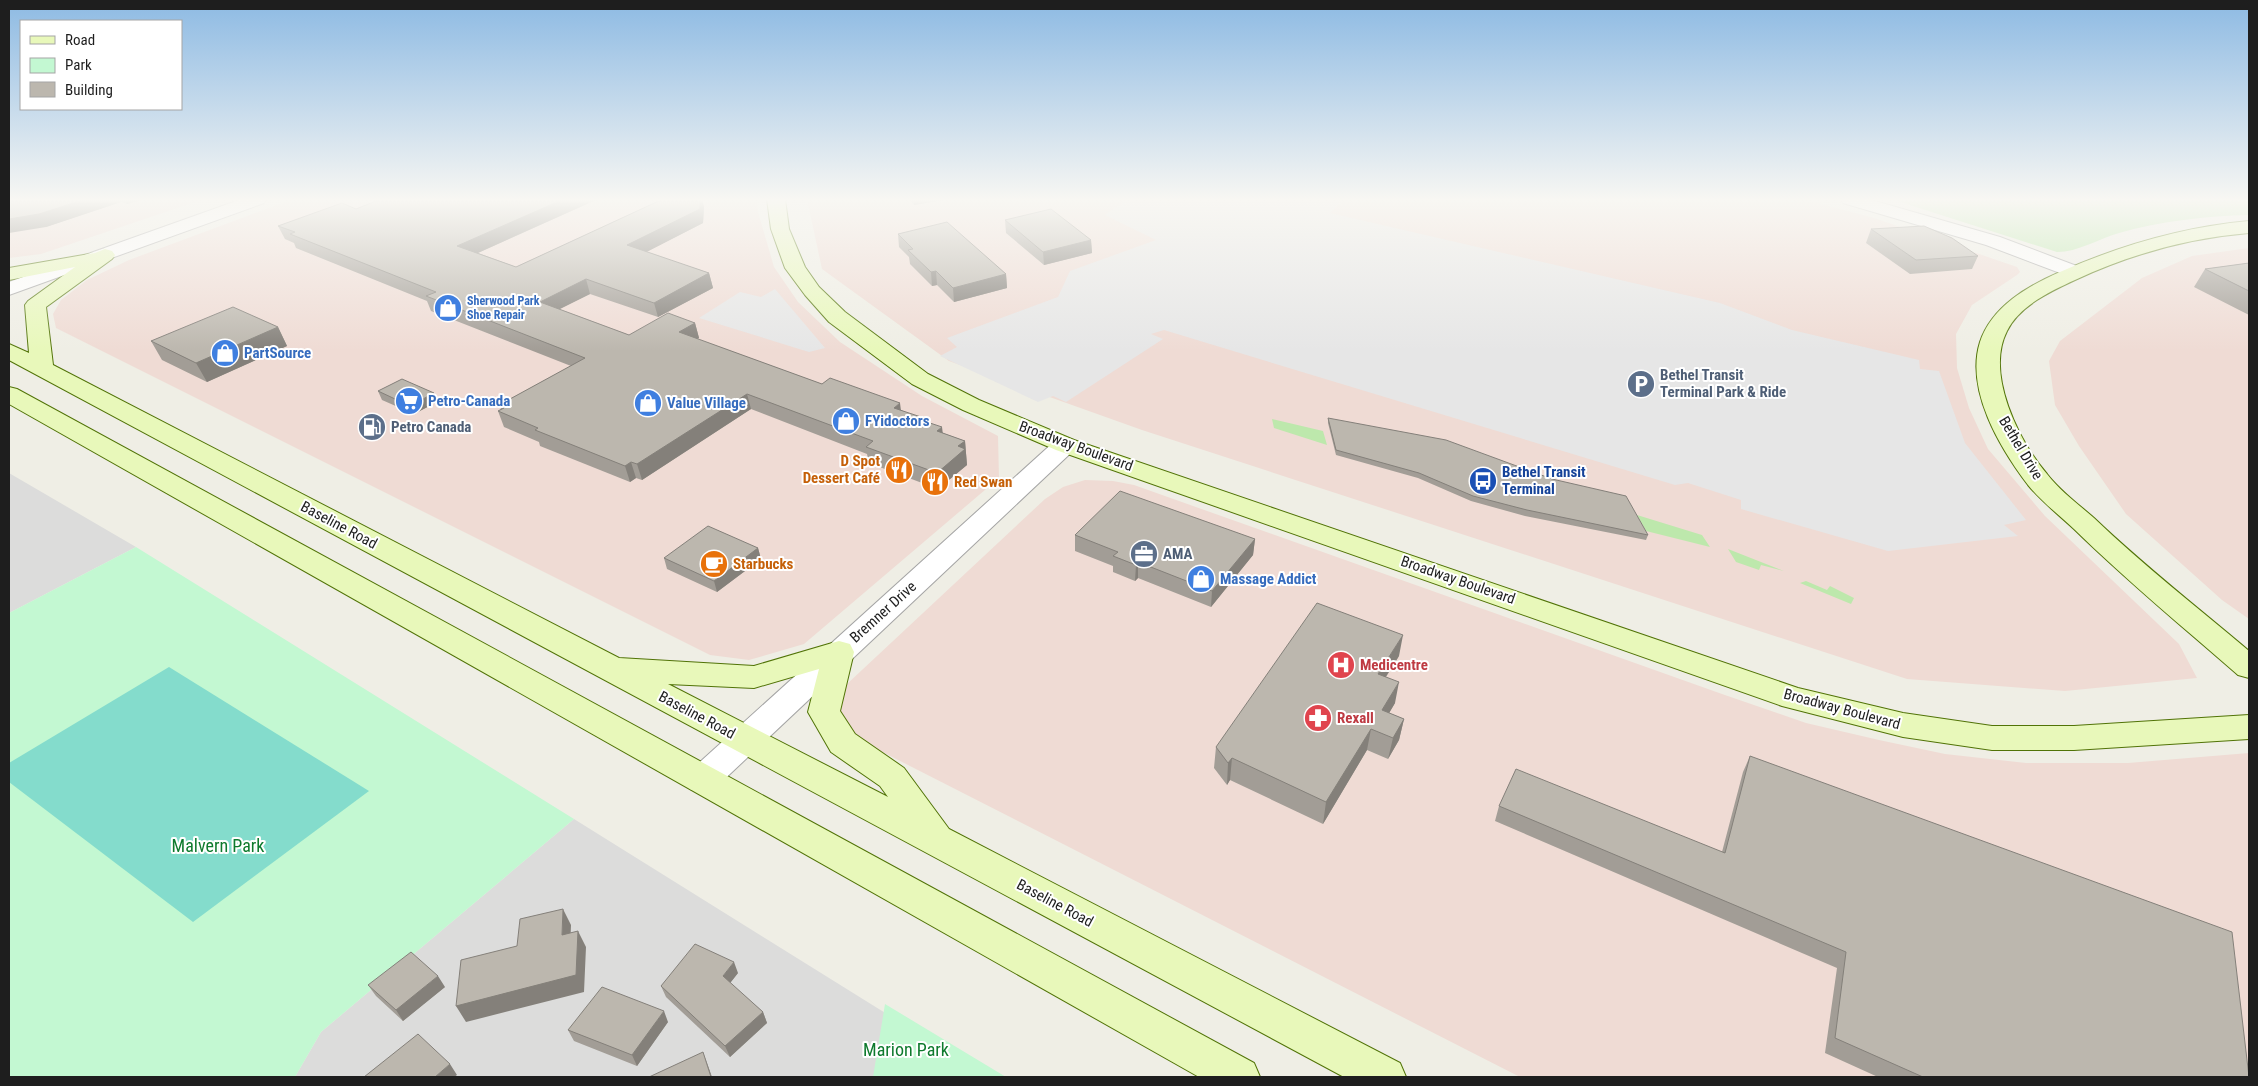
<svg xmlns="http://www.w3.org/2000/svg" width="2258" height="1086" font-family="'Roboto Condensed',sans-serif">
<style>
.residential{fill:#dcdcdb}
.commercial{fill:#efdbd4}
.grass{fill:#bde8ac}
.park{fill:#c3f8d2}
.pitch{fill:#84dccc}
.parking{fill:#e6e6e6}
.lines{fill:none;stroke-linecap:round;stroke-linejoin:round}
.street-casing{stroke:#a5a5a5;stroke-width:2}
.secondary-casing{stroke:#517307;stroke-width:2}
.street{fill:#fff;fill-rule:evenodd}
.secondary{fill:#e8f8ba;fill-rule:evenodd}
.wall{fill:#a29d96}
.shaded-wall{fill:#84807a}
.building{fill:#bcb7ae;stroke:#84807a}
.labels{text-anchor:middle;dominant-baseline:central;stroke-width:4;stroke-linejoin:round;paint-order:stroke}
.far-shop-label{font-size:12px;font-weight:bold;fill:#366cbe;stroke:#fff;text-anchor:start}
.shop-label{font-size:15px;font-weight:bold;fill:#366cbe;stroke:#fff;text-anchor:start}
.service-label{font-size:15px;font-weight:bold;fill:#4e5e75;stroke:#fff;text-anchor:start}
.street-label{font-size:15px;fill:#1e1e1e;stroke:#fff}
.food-label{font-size:15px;font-weight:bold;fill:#c56008;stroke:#fff;text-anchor:start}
.transit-label{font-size:15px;font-weight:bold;fill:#164399;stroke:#fff;text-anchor:start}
.health-label{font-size:15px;font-weight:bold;fill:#be3a42;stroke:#fff;text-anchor:start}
.near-park-label{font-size:18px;fill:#0e7a2d;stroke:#fff}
</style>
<rect width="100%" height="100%" fill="#efeee5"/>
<!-- residential -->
<path class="residential" d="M9 473 136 547 9 613Z
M574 819 988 1077H295L321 1032Z"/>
<!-- commercial -->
<path class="commercial" d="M9 199H204L41 254 9 258Z
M293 199H757L758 212 774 267 798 302 840 342 922 396 998 436 999 478 804 644 749 660 710 655 56 328 53 314 61 300 87 280 129 260Z
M807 199H1803L1874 218 2017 267 2020 272 2017 275 1972 305 1956 334 1957 368 1969 408 1988 449 2045 516 2179 644 2197 678 2065 691 1907 679 1142 430 949 361 822 269Z
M2249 248V619L2222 600 2126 514 2079 446 2055 405 2049 361 2060 341 2142 278 2192 256Z
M1085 480 1113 481 1134 485 1722 694 1806 723 1879 740 1945 754 2026 763H2128L2249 753V1077H1520L857 739 841 724V702L847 684 1045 499 1063 487Z"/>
<!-- grass -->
<path class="grass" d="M1891 199H2249V215C2206 216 2161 221 2119 233 2098 239 2078 252 2057 252Z
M1272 419 1323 431 1327 445 1274 428Z
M1637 515 1702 535 1710 547 1646 531Z
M1728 549 1784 571 1761 565 1759 570 1736 562Z
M1806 581 1827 590 1830 586 1854 598 1851 604 1800 583Z"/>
<!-- park -->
<path class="park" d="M136 547 574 819 321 1032 295 1077H9V613Z
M885 1004 1006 1077H873Z"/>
<!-- pitch -->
<path class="pitch" d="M169 667 369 791 193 922 9 782V763Z"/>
<!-- parking -->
<path class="parking" d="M1128 199H1345L1330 213 1720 303 1792 330 1919 360 1920 369 1939 371 1965 443 2026 520 2004 525 2018 536 1888 551 1741 509V500L1688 483 1675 485 1164 330 1151 334 1163 339 1066 402 1053 396 1038 402 940 356 957 347 947 338 1058 297 1070 271 1156 240 1105 215Z
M775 289 825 348 809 352 699 318 740 292 761 297Z"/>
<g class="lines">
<defs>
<path id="street" d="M242 199H267L264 203 9 295V282Z
M1840 199H1868L2000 237 2082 268 2085 272 2082 276 2075 278 2068 276 1986 245 1843 203Z
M1065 438 1074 440 1077 445 1074 450 714 789 702 793 690 789 685 780 690 771 1056 440Z"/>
<path id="secondary" d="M767 199H785L789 229 805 267 819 287 845 312 928 374 979 400 1074 440 1798 688 1903 713 1992 726H2074L2249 715V739L2074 750H1992L1903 737 1782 706 1056 450 963 410 912 384 829 322 805 295 785 268 771 229Z
M2249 221V233C2188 238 2131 254 2075 280 2051 291 2019 306 2007 331 1985 374 2019 441 2047 474 2060 491 2078 504 2094 518 2143 565 2197 607 2249 651V678L2238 675C2183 627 2126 580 2074 529 2059 515 2041 501 2028 485 2000 448 1965 390 1980 342 1992 306 2028 286 2060 272 2121 245 2183 227 2249 221Z
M105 249 112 251 115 255 112 259 46 307 53 365 619 658 754 666 839 641 850 644 854 652 840 711 855 734 904 768 949 829 1400 1063 1406 1077H1344L9 360V344L29 353 25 305 28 301 75 267 9 280V268L95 253ZM819 669 808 712 831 752 880 786 888 797 668 684 754 688Z
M9 387 17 389 1254 1063 1260 1077H1199L9 404Z"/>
</defs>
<!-- street casing -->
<use href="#street" class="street-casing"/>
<!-- secondary casing -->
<use href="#secondary" class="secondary-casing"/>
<!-- street -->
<use href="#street" class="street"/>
<!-- secondary -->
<use href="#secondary" class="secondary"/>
</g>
<!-- wall -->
<path class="wall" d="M9 199H144L127 204 121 202 46 227Z
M598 199 478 253 516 267 663 199H702L704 207 703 223 646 252 709 273 713 288 658 317 590 294 559 309 629 335 695 323 699 338 697 339 822 384 901 410 927 422 943 433 965 441 967 465 938 489 869 463 867 454 751 409 642 480 636 478 630 482 540 446 539 442 504 427 498 411 501 409 499 405 571 366 431 311 427 301 296 248 294 243 285 239 278 226 356 209Z
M909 199H950L914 205Z
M1005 220 1091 240 1092 253 1044 265 1006 233Z
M1871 229 1978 256 1972 269 1910 274 1866 243Z
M898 234 1006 274 1007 288 954 302 937 285 932 286 910 264 909 257 899 247Z
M2249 263V315L2194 287 2205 269Z
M278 327 287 346 207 382 162 360 151 341Z
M378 391 437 402 414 414 382 400Z
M1328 418 1648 535 1646 540 1525 516 1471 501 1418 478 1336 455 1328 423Z
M1075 535 1255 539 1253 555 1211 607 1138 578 1135 581 1113 572V566L1075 551Z
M758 548 761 559 717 592 667 569 664 558Z
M1399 656 1386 677 1395 703 1389 713 1404 719 1399 740 1388 759 1367 750 1323 824 1230 780 1227 785 1214 768 1216 747Z
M1750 756 2249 1077H1878L1825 1053 1837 968 1495 821 1499 806 1722 852 1743 772Z
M738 973 730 983 763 1012 767 1023 730 1057 666 997 661 986Z
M368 985 445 987 403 1021 376 996Z
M668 1022 637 1066 574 1041 568 1030Z"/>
<!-- shaded-wall -->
<path class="shaded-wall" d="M86 199H120L121 202 46 227 9 233V219Z
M124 199H144L127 204Z
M564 199H598L462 260 457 246Z
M700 199H702L704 207 703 223 631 260 627 245Z
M913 199H950L914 205Z
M1091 240 1092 253 1044 265 1043 252Z
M936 271 937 285 932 286 931 272Z
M709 273 713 288 658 317 654 303Z
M1006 274 1007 288 954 302 953 288Z
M586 279 590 294 544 317 540 302Z
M695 323 699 338 683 347 679 332Z
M278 327 287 346 207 382 196 363Z
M434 393 437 402 414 414 410 406Z
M747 394 751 409 642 480 637 464Z
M900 403 902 419 894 408Z
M942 427 944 443 937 431Z
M965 441 967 465 938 489 937 473 958 446Z
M631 462 636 478 630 482 625 466Z
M1255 539 1253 555 1211 607 1212 591Z
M758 548 761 559 717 592 714 581Z
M1138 562V578L1135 581 1136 565Z
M1403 635 1399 656 1374 695 1378 674Z
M1399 682 1395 703 1378 732 1382 710Z
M1404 719 1399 740 1388 759 1393 738Z
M1371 729 1367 750 1323 824 1326 802Z
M1232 758 1230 780 1227 785 1228 763Z
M563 909 571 925 570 951 562 935Z
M578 931 586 947 584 992 466 1022 456 1006Z
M734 962 738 973 727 987 723 976Z
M438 976 445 987 403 1021 396 1010Z
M664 1011 668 1022 637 1066 632 1055Z
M763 1012 767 1023 730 1057 725 1046Z
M703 1052 707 1063 712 1077H711Z
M450 1064 457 1075 454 1077H435Z"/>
<!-- building -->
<path class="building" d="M9 199H86L39 214 9 219Z
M381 199H564L457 246 516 267 663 199H700V209L627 245 709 273 654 303 586 279 540 302 629 335 668 313 695 323 679 332 822 384 830 378 900 403 894 408 927 419 924 421 942 427 937 431 965 441 958 446 965 449 937 473 866 447 873 441 747 394 637 464 631 462 625 466 535 430 538 428 498 411 504 408 499 405 585 358 426 296 436 292 290 234 295 232 278 226 342 203 356 209Z
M1051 209 1091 240 1043 252 1005 220Z
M947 222 1006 274 953 288 936 271 931 272 908 250 913 249 898 234Z
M1924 226 1952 238 1978 256 1916 260 1871 229Z
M2249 263V291L2205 269Z
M233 307 278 327 196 363 151 341Z
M402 379 434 393 410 406 378 391Z
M1328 418 1446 440 1552 479 1626 496 1648 535 1527 510 1473 496 1419 473 1336 450Z
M1120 491 1255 539 1212 591 1138 562 1136 565 1113 556 1118 552 1075 535Z
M708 526 758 548 714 581 664 558Z
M1317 603 1403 635 1378 674 1399 682 1382 710 1404 719 1393 738 1371 729 1326 802 1232 758 1228 763 1216 747Z
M1750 756 2232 932 2249 1077H1923L1835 1038 1846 952 1499 806 1516 769 1725 853Z
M563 909 562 935 578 931 576 975 456 1006 461 960 517 946 520 919Z
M695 944 734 962 723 976 763 1012 725 1046 661 986Z
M411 952 438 976 396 1010 368 985Z
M602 987 664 1011 632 1055 568 1030Z
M418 1034 450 1064 435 1077H364Z
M703 1052 711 1077H649Z"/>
<!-- sky -->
<linearGradient id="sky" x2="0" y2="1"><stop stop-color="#8dbae3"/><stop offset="0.57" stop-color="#f8f7f3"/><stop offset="1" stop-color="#f8f7f3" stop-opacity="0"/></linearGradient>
<rect width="2258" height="351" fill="url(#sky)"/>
<!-- icons -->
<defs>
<symbol id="shop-disc" viewBox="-11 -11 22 22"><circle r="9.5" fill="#3f7fe0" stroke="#fff"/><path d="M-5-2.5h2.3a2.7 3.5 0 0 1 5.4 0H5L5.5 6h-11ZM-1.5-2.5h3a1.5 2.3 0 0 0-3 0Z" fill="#fff"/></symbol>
<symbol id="parking-disc" viewBox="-11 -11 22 22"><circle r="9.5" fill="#5c6f8a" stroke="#fff"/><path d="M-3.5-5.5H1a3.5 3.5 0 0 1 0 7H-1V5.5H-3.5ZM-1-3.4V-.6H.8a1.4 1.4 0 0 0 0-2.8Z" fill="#fff"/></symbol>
<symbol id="supermarket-disc" viewBox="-11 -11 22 22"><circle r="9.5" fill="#3f7fe0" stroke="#fff"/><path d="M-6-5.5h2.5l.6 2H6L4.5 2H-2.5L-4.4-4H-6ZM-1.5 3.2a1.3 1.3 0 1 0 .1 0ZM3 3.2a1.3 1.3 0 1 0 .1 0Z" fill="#fff"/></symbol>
<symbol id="fuel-disc" viewBox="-11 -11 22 22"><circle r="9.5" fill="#5c6f8a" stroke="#fff"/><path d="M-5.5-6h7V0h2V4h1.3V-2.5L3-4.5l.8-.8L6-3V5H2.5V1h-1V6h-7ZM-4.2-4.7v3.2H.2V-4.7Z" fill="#fff"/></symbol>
<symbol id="restaurant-disc" viewBox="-11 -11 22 22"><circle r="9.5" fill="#e8710a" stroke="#fff"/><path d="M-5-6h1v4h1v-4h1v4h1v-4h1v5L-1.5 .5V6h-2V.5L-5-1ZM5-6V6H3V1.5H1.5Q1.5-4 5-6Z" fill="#fff"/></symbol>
<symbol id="bus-disc" viewBox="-11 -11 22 22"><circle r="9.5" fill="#1a4fb4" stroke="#fff"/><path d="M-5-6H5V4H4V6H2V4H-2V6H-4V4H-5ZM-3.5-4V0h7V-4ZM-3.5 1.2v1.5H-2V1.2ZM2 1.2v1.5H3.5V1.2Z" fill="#fff"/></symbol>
<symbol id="office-disc" viewBox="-11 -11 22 22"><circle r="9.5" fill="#5c6f8a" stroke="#fff"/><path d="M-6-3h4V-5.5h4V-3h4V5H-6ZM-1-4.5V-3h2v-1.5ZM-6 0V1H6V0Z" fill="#fff"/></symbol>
<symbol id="cafe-disc" viewBox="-11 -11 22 22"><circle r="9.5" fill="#e8710a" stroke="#fff"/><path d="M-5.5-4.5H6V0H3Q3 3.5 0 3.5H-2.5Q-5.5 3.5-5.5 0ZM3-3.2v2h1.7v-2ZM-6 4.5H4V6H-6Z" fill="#fff"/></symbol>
<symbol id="hospital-disc" viewBox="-11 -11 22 22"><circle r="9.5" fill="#e0444e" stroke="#fff"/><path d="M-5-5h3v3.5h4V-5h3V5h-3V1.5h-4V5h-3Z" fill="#fff"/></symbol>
<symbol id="pharmacy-disc" viewBox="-11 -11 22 22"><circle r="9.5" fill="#e0444e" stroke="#fff"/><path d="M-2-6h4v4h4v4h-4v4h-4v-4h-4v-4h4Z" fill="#fff"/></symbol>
</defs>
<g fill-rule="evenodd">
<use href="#shop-disc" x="432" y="292" width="32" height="32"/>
<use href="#shop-disc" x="209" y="337" width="32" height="32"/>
<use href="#parking-disc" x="1625" y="368" width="32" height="32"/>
<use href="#supermarket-disc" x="393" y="385" width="32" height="32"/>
<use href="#shop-disc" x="632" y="387" width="32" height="32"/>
<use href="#shop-disc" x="830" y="405" width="32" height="32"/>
<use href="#fuel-disc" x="356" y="411" width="32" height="32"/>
<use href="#restaurant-disc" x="883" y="454" width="32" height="32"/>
<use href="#bus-disc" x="1467" y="465" width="32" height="32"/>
<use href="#restaurant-disc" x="919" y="466" width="32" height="32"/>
<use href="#office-disc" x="1128" y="538" width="32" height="32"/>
<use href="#cafe-disc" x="698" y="548" width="32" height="32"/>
<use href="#shop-disc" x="1185" y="563" width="32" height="32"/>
<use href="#hospital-disc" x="1325" y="649" width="32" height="32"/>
<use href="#pharmacy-disc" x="1302" y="702" width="32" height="32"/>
</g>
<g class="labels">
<!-- far-shop labels -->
<g class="far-shop-label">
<text x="467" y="301">Sherwood Park<tspan x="467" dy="14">Shoe Repair</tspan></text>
</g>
<!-- shop labels -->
<g class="shop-label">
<text x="244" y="353">PartSource</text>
<text x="428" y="401">Petro-Canada</text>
<text x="667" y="403">Value Village</text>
<text x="865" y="421">FYidoctors</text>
<text x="1220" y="579">Massage Addict</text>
</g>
<!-- service labels -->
<g class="service-label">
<text x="1660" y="375">Bethel Transit<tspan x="1660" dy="17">Terminal Park &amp; Ride</tspan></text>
<text x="391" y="427">Petro Canada</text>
<text x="1163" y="554">AMA</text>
</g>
<!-- street labels -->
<g class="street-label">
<text transform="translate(1076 446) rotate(20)">Broadway Boulevard</text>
<text transform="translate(2021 448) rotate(59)">Bethel Drive</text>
<text transform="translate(339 525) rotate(28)">Baseline Road</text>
<text transform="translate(1458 580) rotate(19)">Broadway Boulevard</text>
<text transform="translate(883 612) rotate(-42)">Bremner Drive</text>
<text transform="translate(1842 709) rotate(15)">Broadway Boulevard</text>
<text transform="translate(697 715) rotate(28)">Baseline Road</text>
<text transform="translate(1055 903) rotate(28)">Baseline Road</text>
</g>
<!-- food labels -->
<g class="food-label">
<text x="880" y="461" text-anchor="end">D Spot<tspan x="880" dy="17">Dessert Café</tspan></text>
<text x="954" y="482">Red Swan</text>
<text x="733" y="564">Starbucks</text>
</g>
<!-- transit labels -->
<g class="transit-label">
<text x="1502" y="472">Bethel Transit<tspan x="1502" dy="17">Terminal</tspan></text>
</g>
<!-- health labels -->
<g class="health-label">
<text x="1360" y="665">Medicentre</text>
<text x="1337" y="718">Rexall</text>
</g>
<!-- near-park labels -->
<g class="near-park-label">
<text x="218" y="845">Malvern Park</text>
<text x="906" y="1049">Marion Park</text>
</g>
</g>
<!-- border -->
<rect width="2258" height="1086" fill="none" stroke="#1e1e1e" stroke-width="20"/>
<!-- legend -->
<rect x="20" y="20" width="162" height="90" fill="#ffffff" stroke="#a5a5a5"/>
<rect x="30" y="36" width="25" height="8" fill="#e8f8ba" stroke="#a5a5a5"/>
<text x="65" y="45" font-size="15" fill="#1e1e1e">Road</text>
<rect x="30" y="58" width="25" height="15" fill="#c3f8d2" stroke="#a5a5a5"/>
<text x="65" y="70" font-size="15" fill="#1e1e1e">Park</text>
<rect x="30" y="82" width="25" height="15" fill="#bcb7ae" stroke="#a5a5a5"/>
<text x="65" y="95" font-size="15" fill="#1e1e1e">Building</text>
</svg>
